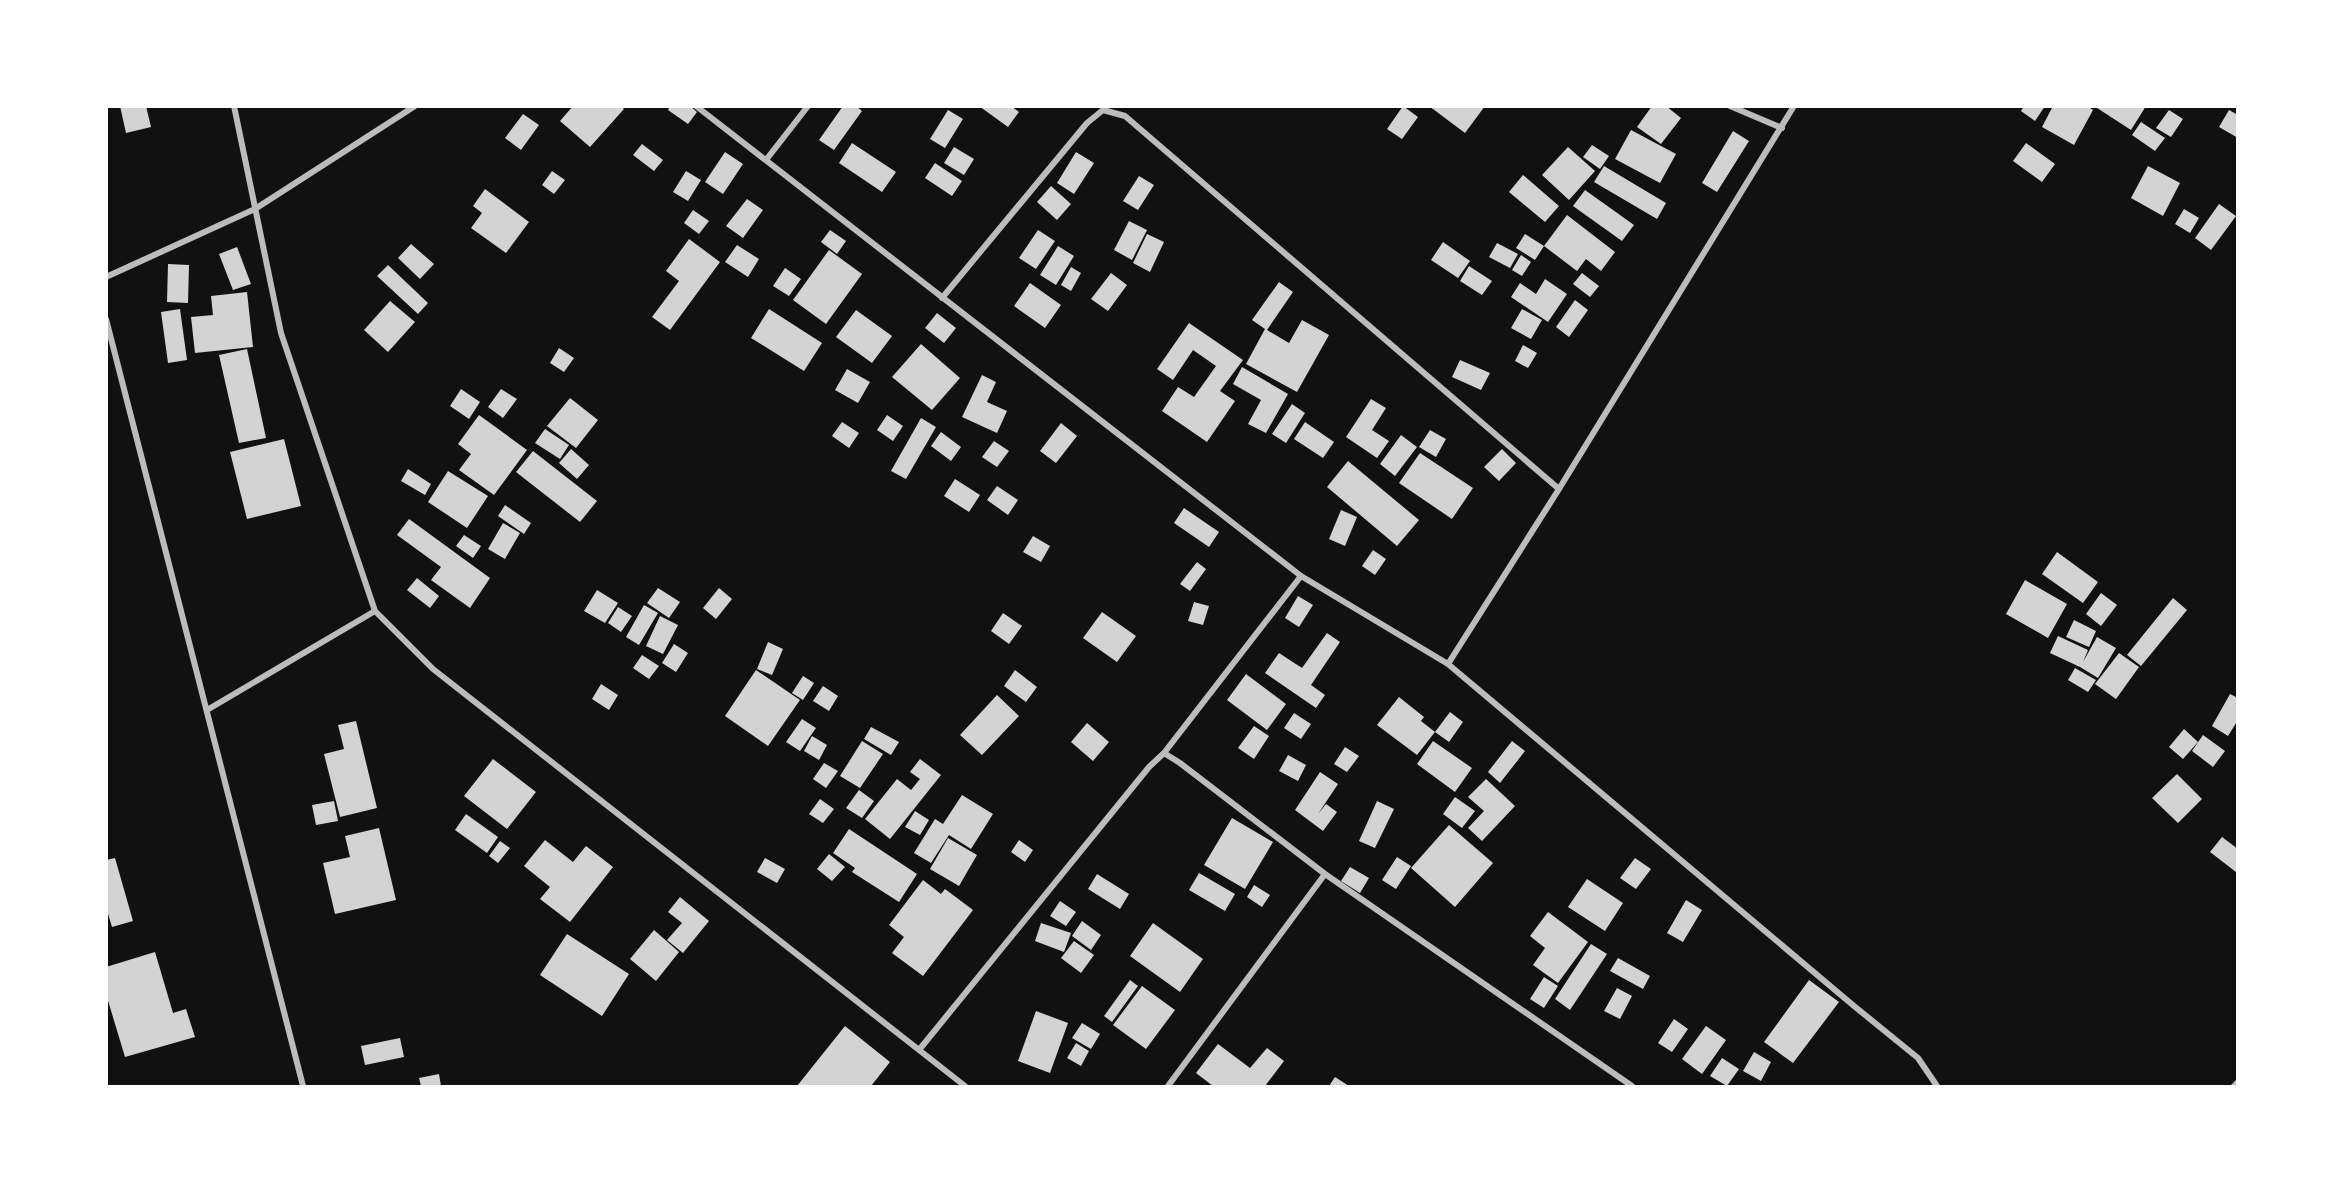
<svg xmlns="http://www.w3.org/2000/svg" width="2344" height="1193" font-family="Roboto,sans-serif">
<style>
.building{fill:#d3d3d3}
.lines{fill:none;stroke-linecap:round;stroke-linejoin:round}
.minor{stroke:#bcbcbc;stroke-width:6}
</style>
<rect width="100%" height="100%" fill="#111"/>
<!-- building -->
<path class="building" d="M120 106H146L151 127 126 133Z
M573 106H621L624 109 590 147 560 121Z
M670 106H690L697 112 688 124 668 110Z
M843 106H856L862 111 834 150 819 140Z
M979 106H1011L1019 112 1008 127Z
M1403 106 1418 117 1402 139 1387 129Z
M1429 106H1485L1465 133Z
M1652 106H1666L1681 118 1661 144 1637 127Z
M2024 106H2045L2035 121 2021 111Z
M2053 106H2087L2093 110 2074 145 2042 127Z
M2094 106H2146L2131 130Z
M948 110 963 119 945 148 930 139Z
M2169 110 2183 119 2171 137 2156 128Z
M2229 110 2238 115V138L2219 127Z
M523 114 539 125 521 150 505 138Z
M2141 122 2165 138 2155 151 2132 135Z
M1631 130 1676 154 1660 183 1615 159Z
M1733 131 1749 141 1717 192 1702 183Z
M852 143 896 172 882 192 839 163Z
M2026 143 2055 164 2042 182 2013 161Z
M642 144 663 160 654 171 633 155Z
M1592 145 1609 156 1600 169 1583 157Z
M954 147 974 159 964 175 944 163Z
M1568 147 1595 171 1569 200 1542 175Z
M725 152 743 164 723 194 705 182Z
M1076 152 1094 163 1074 194 1057 183Z
M935 163 962 181 952 196 925 178Z
M1604 166 1666 203 1657 219 1594 182Z
M2148 166 2180 183 2163 216 2131 198Z
M552 171 565 180 554 194 542 185Z
M686 171 701 180 688 201 673 192Z
M1523 175 1559 206 1545 222 1509 192Z
M1139 176 1154 185 1138 210 1123 201Z
M1051 186 1071 204 1057 220 1037 202Z
M485 189 529 222 506 253 471 228 482 213 473 206Z
M1585 190 1634 225 1622 241 1573 206Z
M747 199 763 210 743 238 726 226Z
M2219 204 2236 216 2211 250 2195 238Z
M2184 209 2199 218 2190 233 2175 224Z
M693 210 709 221 699 234 684 223Z
M1567 215 1615 252 1601 271 1586 259 1577 271 1544 246Z
M1129 221 1147 230 1132 260 1114 250Z
M830 230 846 241 837 254 821 242Z
M1038 230 1055 241 1036 269 1019 258Z
M1147 234 1164 242 1150 272 1133 263Z
M1525 234 1544 246 1535 260 1516 248Z
M689 239 720 262 670 330 652 317 679 281 666 271Z
M1443 242 1470 261 1458 278 1431 260Z
M1497 243 1518 254 1510 268 1489 257Z
M411 244 434 264 420 279 398 258Z
M737 245 759 259 748 277 725 262Z
M1058 246 1074 256 1056 285 1040 275Z
M237 247 251 284 233 290 219 254Z
M829 250 862 274 826 324 793 300Z
M1521 255 1531 262 1522 276 1512 270Z
M168 264 189 265 188 303 167 302Z
M388 265 428 303 418 314 377 276Z
M1469 266 1492 281 1482 295 1460 281Z
M1071 267 1081 273 1071 291 1061 285Z
M785 268 801 279 789 296 773 286Z
M1111 273 1127 285 1108 311 1091 299Z
M1582 273 1599 286 1590 297 1573 284Z
M1545 279 1567 294 1548 322 1511 297 1520 283 1536 294Z
M1279 282 1293 292 1267 330 1289 343 1302 320 1329 335 1297 392 1246 364 1265 329 1252 320Z
M1030 283 1061 305 1045 328 1014 306Z
M247 292 253 347 195 353 191 317 213 315 211 296Z
M1575 300 1588 310 1569 337 1556 327Z
M390 301 415 322 388 352 364 330Z
M180 309 187 360 168 363 161 312Z
M769 309 822 343 804 371 751 338Z
M1522 309 1542 320 1531 339 1511 328Z
M856 310 892 336 872 363 836 337Z
M937 313 956 328 944 343 925 328Z
M1189 323 1243 360 1220 391 1235 401 1207 442 1162 411 1178 387 1194 397 1216 366 1193 350 1173 380 1157 369Z
M921 344 960 378 932 410 892 377Z
M1523 345 1537 353 1528 368 1515 361Z
M559 348 574 358 564 372 550 363Z
M247 349 266 438 239 443 219 355Z
M1460 360 1490 373 1481 390 1452 377Z
M1242 367 1288 394 1266 433 1248 424 1261 400 1233 384Z
M847 369 870 382 858 403 835 390Z
M982 375 996 382 987 402 1007 411 997 433 962 417Z
M461 389 480 402 469 419 450 406Z
M501 389 517 399 503 418 488 407Z
M570 398 598 420 576 448 547 426Z
M1371 399 1386 408 1372 430 1389 441 1377 458 1346 437Z
M1292 404 1305 413 1286 443 1272 434Z
M479 415 527 450 494 495 459 470 471 454 458 444Z
M887 415 903 426 893 441 877 430Z
M921 418 936 427 906 479 891 471Z
M842 422 859 433 849 448 832 436Z
M1305 422 1334 442 1323 458 1294 439Z
M1061 423 1077 436 1056 463 1040 451Z
M545 429 569 445 560 459 535 443Z
M1430 430 1446 439 1436 457 1419 447Z
M941 432 961 447 951 461 931 446Z
M1401 435 1417 447 1395 476 1380 464Z
M284 439 301 506 247 519 230 452Z
M994 441 1009 451 997 467 982 457Z
M571 449 589 465 577 479 559 463Z
M1502 449 1516 463 1499 481 1484 467Z
M533 451 597 501 580 522 516 472Z
M1420 453 1473 488 1452 519 1399 483Z
M1348 461 1419 520 1397 546 1327 487Z
M408 469 431 484 425 495 401 481Z
M448 471 488 496 467 528 428 502Z
M955 479 980 495 969 512 944 496Z
M997 486 1018 500 1008 515 987 500Z
M505 505 531 523 524 534 498 516Z
M1184 508 1219 532 1209 547 1174 523Z
M1341 510 1357 517 1345 546 1329 539Z
M409 519 490 578 470 608 431 580 441 567 397 535Z
M503 523 520 533 505 559 488 549Z
M464 535 481 546 473 558 456 546Z
M1033 536 1050 546 1041 562 1023 552Z
M1373 550 1386 559 1375 575 1362 566Z
M2057 552 2098 582 2083 603 2042 574Z
M1197 562 1206 569 1190 591 1180 584Z
M417 578 439 596 430 608 407 590Z
M2025 580 2067 604 2048 638 2006 614Z
M658 588 680 602 669 618 647 603Z
M719 588 732 599 716 619 703 608Z
M597 590 618 603 605 623 584 611Z
M2101 593 2117 605 2101 626 2086 614Z
M1298 596 1313 605 1299 627 1285 618Z
M2173 598 2187 610 2141 666 2127 655Z
M1194 602 1209 606 1203 625 1188 621Z
M644 605 658 613 639 645 626 637Z
M618 607 632 616 621 632 608 623Z
M1102 612 1136 636 1117 662 1083 638Z
M1003 613 1022 626 1009 644 991 631Z
M660 616 678 625 663 654 646 646Z
M2074 620 2096 631 2089 647 2066 637Z
M1327 633 1340 642 1311 685 1325 695 1316 708 1265 673 1279 653 1302 668Z
M2058 636 2088 650 2083 662 2097 637 2116 648 2098 678 2080 667 2050 653Z
M768 642 783 649 772 675 757 669Z
M674 644 688 653 676 672 662 663Z
M2119 653 2139 667 2116 699 2095 684Z
M642 655 659 666 649 679 633 668Z
M2075 668 2096 680 2088 692 2068 680Z
M756 670 800 700 768 746 725 716Z
M1015 670 1037 687 1026 702 1004 686Z
M1246 674 1286 704 1267 730 1227 700Z
M803 676 814 683 803 700 792 693Z
M601 684 618 695 609 710 592 699Z
M823 686 838 696 829 711 813 701Z
M2230 694 2238 698V720L2228 736 2212 726Z
M997 695 1019 716 982 755 960 735Z
M1399 697 1424 717 1421 721 1435 732 1417 755 1377 725Z
M1450 712 1463 722 1449 742 1435 732Z
M1294 713 1311 724 1301 739 1284 728Z
M802 719 816 728 800 751 786 742Z
M356 721 377 808 340 817 324 754 344 749 338 725Z
M1087 723 1109 742 1093 761 1071 742Z
M1254 726 1269 736 1254 759 1238 748Z
M871 727 899 742 891 755 864 739Z
M2184 729 2198 742 2183 759 2169 747Z
M2203 735 2225 751 2213 767 2192 751Z
M812 736 827 745 819 760 804 751Z
M862 741 883 754 860 788 840 776Z
M1433 741 1472 768 1455 792 1417 764Z
M1512 741 1525 751 1500 783 1488 772Z
M1345 747 1359 756 1347 772 1334 764Z
M1288 755 1306 765 1298 781 1279 771Z
M493 759 536 792 507 829 464 796Z
M920 759 941 775 890 839 865 819 897 779 911 790 920 779 910 772Z
M824 763 838 771 826 788 813 779Z
M1320 772 1338 784 1318 814 1326 804 1337 812 1323 831 1295 810Z
M2177 774 2202 799 2178 823 2152 798Z
M1486 779 1515 806 1482 841 1468 828 1484 811 1468 797Z
M859 790 874 801 862 818 846 808Z
M962 795 993 814 971 849 949 835 931 863 914 853 935 819 943 824Z
M1455 797 1475 811 1462 828 1443 814Z
M820 799 834 809 823 823 809 814Z
M334 801 338 821 316 825 312 805Z
M1377 801 1394 809 1375 848 1359 841Z
M915 811 929 820 920 835 905 827Z
M466 814 498 837 487 853 455 830Z
M1232 818 1273 842 1245 889 1204 865Z
M1449 825 1493 863 1455 907 1411 868Z
M379 828 396 900 335 914 323 863 350 857 345 836Z
M849 829 917 874 899 902 852 872 855 868 833 853Z
M2222 837 2238 849V869L2236 872 2210 852Z
M948 838 977 855 959 886 930 869Z
M545 840 573 862 586 846 613 867 570 922 540 899 550 887 524 866Z
M1019 840 1033 850 1025 862 1011 852Z
M500 841 510 848 498 863 489 856Z
M829 854 845 867 832 881 817 869Z
M1397 857 1411 866 1396 889 1382 880Z
M115 858 133 921 112 927 106 907V860Z
M765 858 785 869 777 883 757 872Z
M1635 858 1651 869 1636 889 1620 878Z
M1350 867 1369 878 1360 893 1341 881Z
M1199 873 1235 894 1225 911 1189 890Z
M1097 874 1129 894 1120 909 1088 889Z
M1587 879 1623 903 1605 931 1568 907Z
M923 880 941 894 945 889 973 910 923 976 892 953 904 937 889 925Z
M1254 885 1270 895 1262 907 1247 897Z
M680 897 709 921 683 953 667 940 682 923 668 912Z
M1686 900 1702 910 1683 942 1667 933Z
M1060 901 1076 912 1066 926 1050 916Z
M1548 912 1588 942 1558 983 1533 965 1545 948 1530 936Z
M1082 921 1101 935 1091 950 1072 936Z
M1041 923 1071 933 1064 952 1035 941Z
M1153 923 1203 959 1180 992 1130 956Z
M654 930 679 952 656 981 630 959Z
M567 934 629 974 602 1016 540 975Z
M1074 941 1094 955 1081 973 1061 958Z
M1591 944 1607 954 1570 1010 1555 999Z
M155 952 173 1013 186 1009 195 1037 125 1057 106 994V967Z
M1618 958 1650 976 1643 989 1610 971Z
M1544 977 1558 986 1544 1008 1530 999Z
M1130 980 1138 986 1112 1022 1104 1016Z
M1809 980 1839 1002 1793 1063 1764 1042Z
M1142 986 1175 1010 1146 1049 1113 1025Z
M1617 988 1632 996 1620 1019 1604 1011Z
M1036 1011 1068 1023 1050 1073 1018 1061Z
M1674 1019 1688 1029 1672 1052 1658 1043Z
M1082 1023 1100 1034 1091 1049 1072 1038Z
M845 1026 890 1062 871 1086H797Z
M1706 1026 1726 1040 1702 1074 1682 1059Z
M400 1038 404 1057 365 1065 361 1046Z
M1076 1043 1089 1051 1081 1066 1067 1058Z
M1218 1044 1250 1068 1267 1048 1284 1061 1265 1086H1213L1196 1073Z
M1754 1052 1771 1062 1761 1081 1743 1071Z
M1722 1058 1739 1069 1727 1086 1710 1076Z
M439 1074 441 1086H421L419 1078Z
M1335 1077 1349 1086H1329Z"/>
<g class="lines">
<!-- minor -->
<path class="minor" d="M234 106 281 333 375 611 433 669 965 1086
M696 106 1301 576 1448 664 1854 1006 1918 1058 1937 1086
M1730 106 1782 128
M766 160 808 106
M106 277 255 209 415 106
M942 298 1087 123 1103 110 1125 116 1559 489
M106 319 303 1086
M1448 664 1559 489 1794 106
M207 710 375 611
M1164 753 1301 576
M919 1050 1149 767 1164 753 1180 763 1325 874 1632 1086
M1168 1086 1325 874
M2234 1086 2238 1082"/>
</g>
<!-- border -->
<rect width="2344" height="1193" fill="none" stroke="#ffffff" stroke-width="216"/>
</svg>
